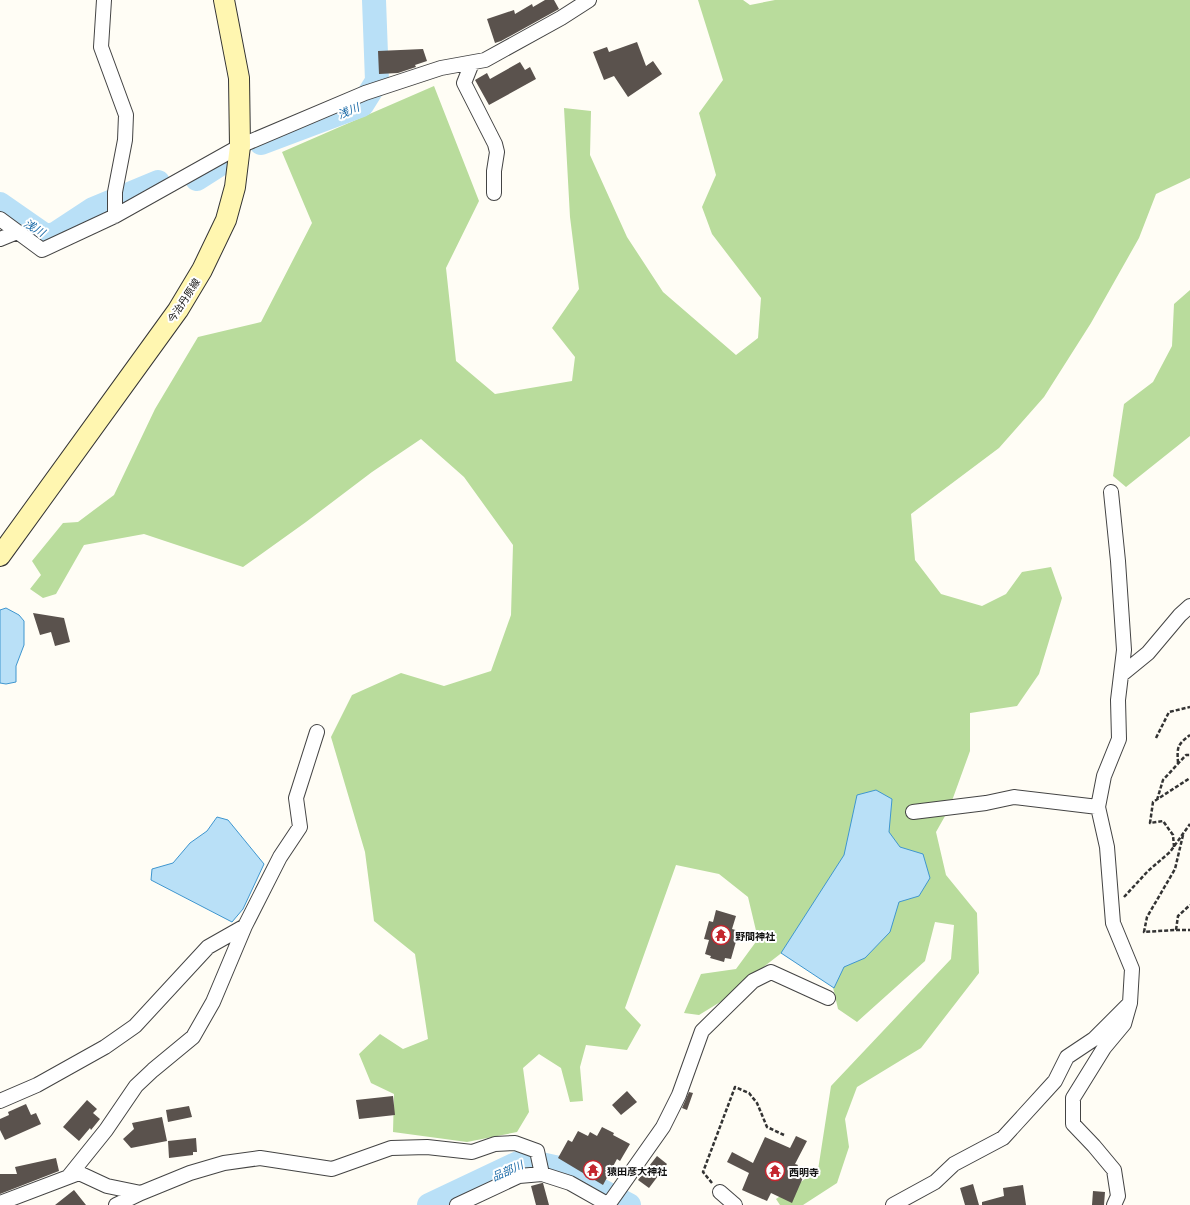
<svg xmlns="http://www.w3.org/2000/svg" width="1190" height="1205" font-family="Georgia,'Noto Sans JP',serif">
<style>
.forest{fill:#b9dc9c}
.water{fill:#b9e0f7;stroke:#3f96cf}
.lines{fill:none;stroke-linecap:round;stroke-linejoin:round}
.river{stroke:#b9e0f7;stroke-width:24}
.building{fill:#5a524d}
.street-casing{stroke:#444;stroke-width:16}
.secondary-casing{stroke:#333;stroke-width:22}
.path{stroke:#333;stroke-width:2.5;stroke-dasharray:4 2;stroke-linecap:butt}
.street{stroke:#fff;stroke-width:14}
.secondary{stroke:#fff6b0;stroke-width:20}
.labels{text-anchor:middle;dominant-baseline:central;stroke-width:4;stroke-linejoin:round;paint-order:stroke}
.street-label{font-size:10px;fill:#111;stroke:#fff}
.poi-label{font-size:10px;font-weight:bold;fill:#111;stroke:#fff;text-anchor:start}
.water-label{font-size:11px;font-style:italic;fill:#1768a6;stroke:#fff}
</style>
<rect width="100%" height="100%" fill="#fffdf5"/>
<!-- forest -->
<path class="forest" d="M698 0H743L750 5 775 0H1190V178L1156 194 1139 238 1091 323 1044 397 999 448 911 514 915 560 941 594 982 606 1006 594 1022 572 1051 567 1062 598 1039 674 1017 706 970 713V751L949 809 936 832 946 875 977 913 979 973 921 1048 857 1087 845 1119 849 1147 837 1183 803 1205H780L776 1199 818 1170 831 1086 951 959 954 925 935 922 925 961 857 1022 838 1009 829 970 810 931 766 965 730 996 699 1015 684 1013 701 974 736 969 758 939 748 897 719 874 676 865 625 1008 641 1025 627 1050 586 1045 580 1067 583 1101 570 1102 561 1068 539 1054 523 1068 529 1112 517 1132 467 1142 393 1132 394 1094 371 1083 359 1054 380 1034 403 1049 428 1039 415 954 374 921 365 852 331 737 352 695 401 673 444 686 491 671 511 615 513 545 464 477 421 439 372 472 306 522 243 567 144 534 84 545 56 594 43 598 30 589 41 575 32 561 63 523 78 522 114 495 155 409 198 337 261 322 312 223 282 152 434 86 479 201 446 268 456 361 495 394 572 381 575 357 552 328 579 289 570 217 564 108 591 111 590 155 627 237 663 292 736 355 758 338 761 298 712 234 702 207 716 175 699 113 723 80Z
M1190 290V436L1126 487 1113 476 1124 404 1153 382 1172 346 1174 304Z"/>
<!-- water -->
<path class="water" d="M6 608 19 615 24 621V645L16 666V682L6 684 0 683V610Z
M876 790 892 799 889 832 900 847 923 854 930 878 919 896 899 902 890 932 865 958 844 967 834 988 781 953 844 855 857 795Z
M217 817 228 820 264 864 243 909 232 922 151 880 152 869 173 863 190 843 207 831Z"/>
<g class="lines">
<!-- river -->
<path class="river" d="M261 143 362 105 377 81 374 0
M197 179 219 165
M0 204 46 236 55 234 93 209 158 182
M429 1205 518 1163 527 1161 559 1168 629 1205"/>
</g>
<!-- building -->
<path class="building" d="M545 0H554L559 9 501 41 495 43 487 19 514 10 515 14 532 4 533 7Z
M637 42 646 66 653 61 662 74 628 97 614 76 604 80 593 52 607 47 609 52Z
M423 49 427 61 415 65 416 67 398 73 379 74 378 51Z
M520 62 525 70 530 67 536 79 489 105 475 80 487 73 490 79Z
M33 613 64 618 70 642 55 646 51 632 40 635Z
M716 910 736 916 732 929 739 931 731 959 725 958 724 962 710 958 711 956 705 954 709 940 704 939 709 921 713 922Z
M627 1091 637 1102 621 1115 612 1105Z
M689 1092 693 1093 687 1110 682 1108Z
M393 1096 395 1115 359 1119 356 1100Z
M87 1100 97 1109 93 1113 100 1119 91 1130 90 1128 79 1141 63 1127Z
M26 1104 31 1115 36 1113 41 1124 5 1140 0 1130V1119L9 1115 8 1112Z
M189 1106 192 1117 168 1122 166 1110Z
M162 1117 167 1141 131 1148 123 1139 134 1129 132 1123Z
M602 1127 614 1133 613 1135 630 1144 620 1161 617 1159 603 1185 558 1158 568 1140 572 1142 578 1131 588 1136 590 1132 597 1136Z
M796 1136 807 1141 795 1164 798 1165 796 1169 805 1173 792 1203 771 1193 767 1201 742 1190 749 1173 727 1162 732 1152 753 1163 765 1137 790 1148Z
M196 1138 197 1152H193V1155L169 1158 168 1141Z
M657 1156 667 1164 649 1188 638 1180Z
M56 1158 59 1171 0 1194V1174H17L15 1167Z
M542 1183H543L549 1205H536L531 1186Z
M973 1184 979 1205H965L960 1188Z
M1023 1185 1026 1205H982V1202L1004 1196 1003 1188Z
M74 1190 86 1205H55Z
M1093 1191 1105 1192 1104 1205H1092Z"/>
<g class="lines">
<defs>
<path id="street" d="M104 0 101 47 126 115 125 140 115 192V216
M472 63 464 83 495 144 497 152 494 171V193
M0 219 42 250 115 216 240 146 365 93 441 68 485 60 561 18 589 0
M0 239 17 232
M1111 492 1118 561 1124 650 1118 700 1119 739 1104 776 1098 807 1107 847 1113 923 1132 969 1130 1003 1124 1024 1104 1048 1073 1098V1124L1094 1146 1114 1170 1118 1196 1114 1205
M1121 675 1148 653 1180 615 1190 606
M913 812 986 803 1014 797 1098 807
M0 1101 37 1085 105 1047 135 1026 208 947 245 926 280 857 300 827 296 798 317 732
M69 1176 106 1130 136 1086 153 1070 193 1037 213 1002 245 926
M720 1192 735 1205
M0 1203 79 1173 107 1186 141 1193 190 1173 224 1163 260 1158 332 1169 391 1148 427 1147 472 1152 495 1144 515 1143 537 1151 542 1174
M116 1205 141 1193
M457 1205 519 1176 542 1174 570 1183 609 1205
M608 1205 663 1127 679 1095 702 1031 753 981 771 972 828 998
M893 1205 935 1182 954 1164 1003 1138 1055 1081 1067 1057 1094 1039 1129 1004"/>
<path id="secondary" d="M0 556 178 310 202 270 226 220 235 187 240 146 239 78 224 0"/>
</defs>
<!-- street casing -->
<use href="#street" class="street-casing"/>
<!-- secondary casing -->
<use href="#secondary" class="secondary-casing"/>
<!-- path -->
<path class="path" d="M1156 738 1169 712 1190 707
M1178 763C1177 747 1177 745 1190 735
M1157 800 1163 780 1186 755H1190
M1183 835 1175 869 1147 917 1144 932 1176 930 1178 916 1190 905
M1174 847 1173 835 1163 821 1150 823 1153 802 1190 778
M1124 897 1148 871 1170 852 1190 824
M1176 930H1190
M712 1183 703 1172 735 1087 749 1093 757 1103 767 1127 784 1135"/>
<!-- street -->
<use href="#street" class="street"/>
<!-- secondary -->
<use href="#secondary" class="secondary"/>
</g>
<!-- icons -->
<defs>
<symbol id="temple-ring" viewBox="-11 -11 22 22"><circle r="9.5" fill="#fff" stroke="#c4262e" stroke-width="1.5"/><path d="M0-6L5-2H3V0L6.5 2.5H4V6H1.5V3h-3V6H-4V2.5H-6.5L-3 0V-2H-5Z" fill="#c4262e"/></symbol>
</defs>
<g fill-rule="evenodd">
<use href="#temple-ring" x="710" y="924" width="22" height="22"/>
<use href="#temple-ring" x="582" y="1159" width="22" height="22"/>
<use href="#temple-ring" x="764" y="1160" width="22" height="22"/>
</g>
<g class="labels">
<!-- street labels -->
<g class="street-label">
<text transform="translate(183 300) rotate(-57)">今治丹原線</text>
</g>
<!-- poi labels -->
<g class="poi-label">
<text x="735" y="935">野間神社</text>
<text x="607" y="1170">猿田彦大神社</text>
<text x="789" y="1171">西明寺</text>
</g>
<!-- water labels -->
<g class="water-label">
<text transform="translate(348 110) rotate(-23)">浅川</text>
<text transform="translate(35 227) rotate(31)">浅川</text>
<text transform="translate(507 1170) rotate(-24)">品部川</text>
</g>
</g>
</svg>
